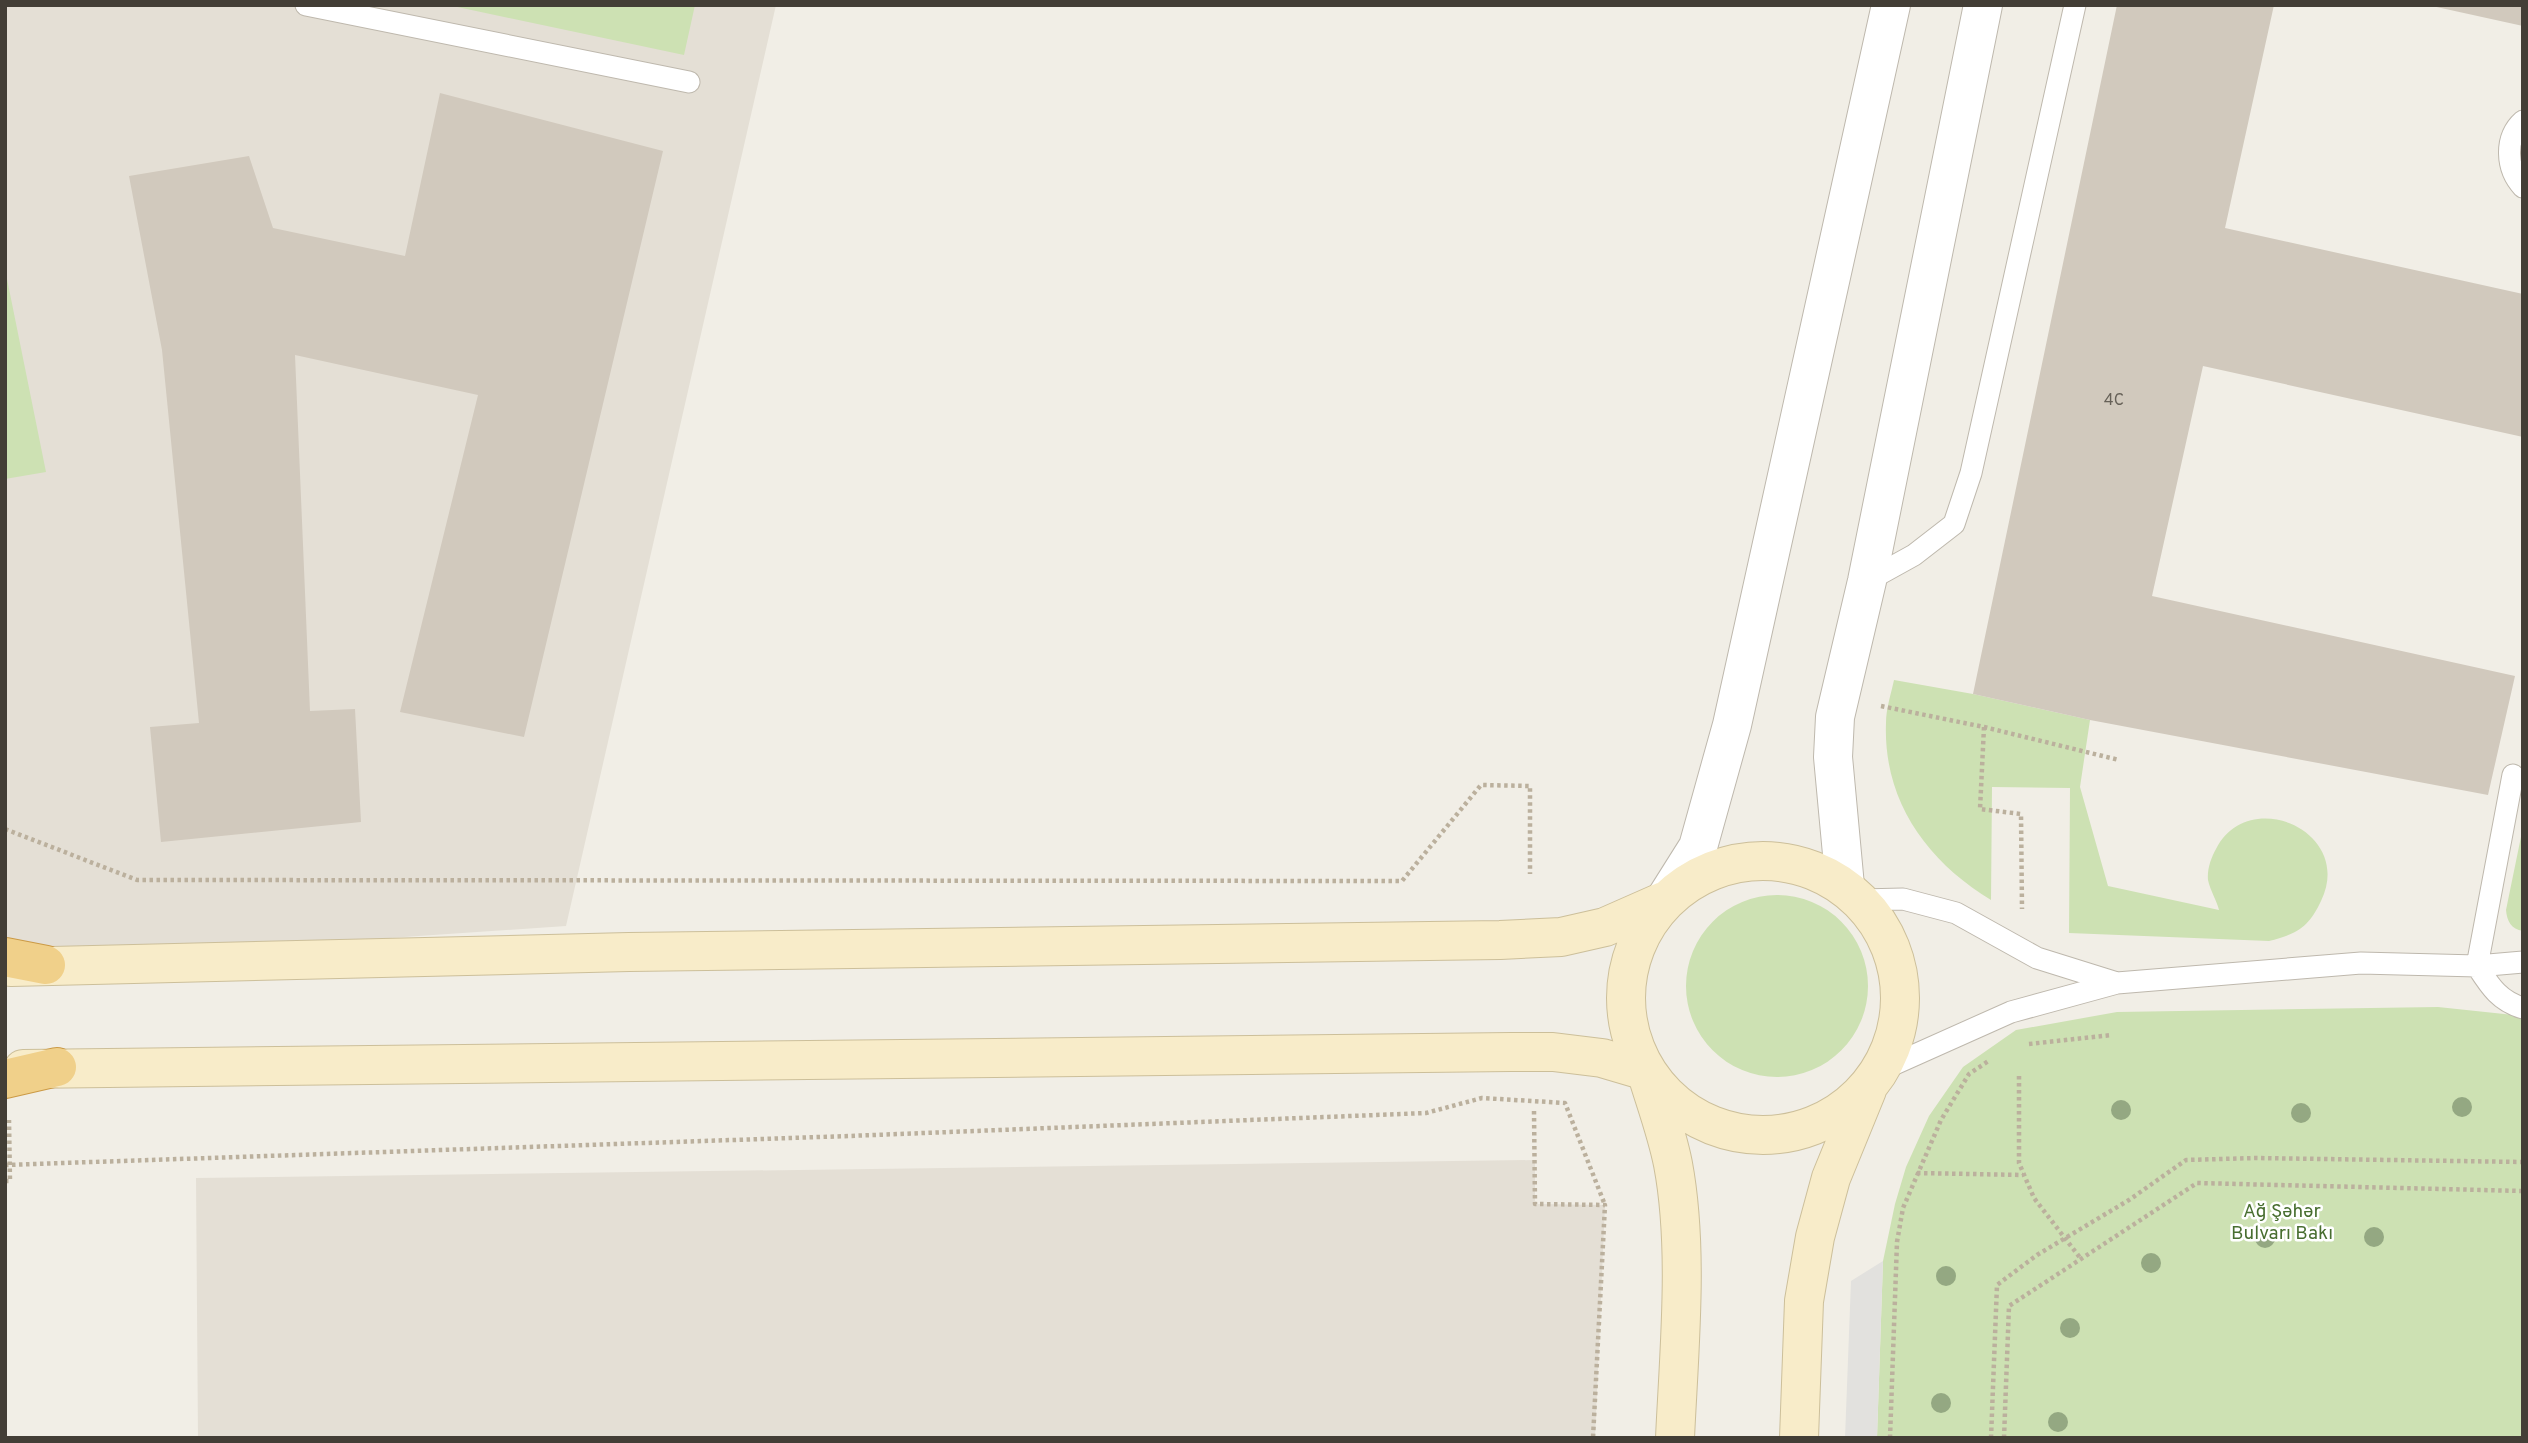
<svg xmlns="http://www.w3.org/2000/svg" width="2528" height="1443" font-family="Overpass,sans-serif">
<style>
.residential{fill:#e4dfd5}
.green{fill:#cde1b3}
.parking{fill:#e2e1de}
.building{fill:#d1c9bd}
.lines{fill:none;stroke-linecap:round;stroke-linejoin:round}
.service-casing{stroke:#beb8ad;stroke-width:23}
.minor-casing{stroke:#beb8ad;stroke-width:40}
.secondary-casing{stroke:#ccbf9a;stroke-width:40}
.trunk-casing{stroke:#cb9a46;stroke-width:40}
.path{stroke:#bbb09d;stroke-width:4.5;stroke-dasharray:3.5 3.5;stroke-linecap:butt}
.service{stroke:#fff;stroke-width:21}
.minor{stroke:#fff;stroke-width:38}
.secondary{stroke:#f8ecc9;stroke-width:38}
.trunk{stroke:#f0d08a;stroke-width:38}
.tree{fill:#94a882}
.labels{text-anchor:middle;dominant-baseline:central;stroke-width:5;stroke-linejoin:round;paint-order:stroke}
.number-label{font-size:16px;fill:#666158}
.park-label{font-size:19px;fill:#486e30;stroke:#fff}
</style>
<rect width="100%" height="100%" fill="#f1eee6"/>
<!-- residential -->
<path class="residential" d="M5 5H776L566 926 5 964Z
M1535 1160V1204L1605 1205 1595 1438H198L196 1178Z"/>
<!-- green -->
<path class="green" d="M448 5H695L684 55Z
M5 269 46 472 5 479Z
M1894 680 1973 694 2090 720 2080 787 2108 886 2219 910C2217 901 2210 890 2208 880 2207 869 2211 858 2216 849 2248 785 2355 831 2321 901 2309 927 2297 934 2269 941L2069 933 2070 788 1992 787 1991 900C1927 861 1883 801 1886 723 1886 709 1891 694 1894 680Z
M2523 827V931C2511 929 2507 921 2506 910Z
M1686 986a91 91 0 1 1 182 0a91 91 0 1 1-182 0Z
M2438 1007 2523 1016V1438H1877L1883 1261 1895 1204 1906 1167 1929 1116 1963 1067 2016 1030 2117 1012Z"/>
<!-- parking -->
<path class="parking" d="M1883 1261 1877 1438H1845L1851 1281Z"/>
<!-- building -->
<path class="building" d="M2117 5H2274L2225 228 2523 294V437L2203 366 2152 596 2515 676 2488 795 2090 720 1973 694Z
M2432 5H2523V26L2432 6Z
M440 93 663 151 524 737 400 712 478 395 295 355 310 711 355 709 361 822 161 842 150 727 199 723 162 350 129 176 249 156 273 228 405 256Z"/>
<g class="lines">
<defs>
<path id="service" d="M306 5 689 82
M2523 121C2504 138 2506 169 2523 187
M1867 581 1914 555 1954 524 1971 473 2075 5
M2513 775 2477 966C2490 986 2499 1001 2523 1008
M1861 900 1903 899 1956 913 2037 958 2117 983
M1879 1071 2011 1012 2117 983 2361 963 2477 966 2523 962"/>
<path id="minor" d="M1845 886 1833 757 1835 717 1867 581 1983 5
M1664 901 1698 847 1732 725 1891 5"/>
<path id="secondary" d="M1626 998a137 137 0 1 1 274 0a137 137 0 1 1-274 0Z
M11 967 629 952 1500 940 1561 937 1605 927 1664 901
M23 1069 1511 1052H1553L1602 1058 1646 1071C1655 1101 1667 1133 1673 1164 1689 1249 1679 1351 1675 1438
M1799 1438 1804 1301 1815 1237 1831 1178 1867 1090"/>
<path id="trunk" d="M5 957 46 965
M5 1079 57 1067"/>
</defs>
<!-- service casing -->
<use href="#service" class="service-casing"/>
<!-- minor casing -->
<use href="#minor" class="minor-casing"/>
<!-- secondary casing -->
<use href="#secondary" class="secondary-casing"/>
<!-- trunk casing -->
<use href="#trunk" class="trunk-casing"/>
<!-- path -->
<path class="path" d="M1881 706 1984 727 2119 760
M1984 727 1980 809 2021 814 2022 909
M5 829 137 880 1402 881 1481 785 1530 786V874
M2029 1044 2112 1035
M2019 1076V1163L2034 1198 2081 1259
M1534 1111 1535 1204 1605 1205 1593 1438
M5 1165 849 1136 1426 1113 1482 1098 1565 1103 1605 1205
M1917 1173 2023 1175
M5 1181H10L9 1120
M1890 1438 1897 1242 1903 1208 1941 1120 1969 1074 1990 1060
M1991 1438 1997 1285 2037 1255 2129 1200 2186 1160 2256 1158 2523 1162
M2004 1438 2009 1306 2197 1183 2523 1191"/>
<!-- service -->
<use href="#service" class="service"/>
<!-- minor -->
<use href="#minor" class="minor"/>
<!-- secondary -->
<use href="#secondary" class="secondary"/>
<!-- trunk -->
<use href="#trunk" class="trunk"/>
</g>
<!-- trees -->
<g class="tree">
<circle cx="2462" cy="1107" r="10"/>
<circle cx="2121" cy="1110" r="10"/>
<circle cx="2301" cy="1113" r="10"/>
<circle cx="2374" cy="1237" r="10"/>
<circle cx="2265" cy="1238" r="10"/>
<circle cx="2151" cy="1263" r="10"/>
<circle cx="1946" cy="1276" r="10"/>
<circle cx="2070" cy="1328" r="10"/>
<circle cx="1941" cy="1403" r="10"/>
<circle cx="2058" cy="1422" r="10"/>
</g>
<g class="labels">
<!-- number labels -->
<g class="number-label">
<text x="2114" y="401">4C</text>
</g>
<!-- park labels -->
<g class="park-label">
<text x="2282" y="1212">Ağ Şəhər<tspan x="2282" dy="22">Bulvarı Bakı</tspan></text>
</g>
</g>
<!-- border -->
<rect width="2528" height="1443" fill="none" stroke="#433e36" stroke-width="14"/>
</svg>
